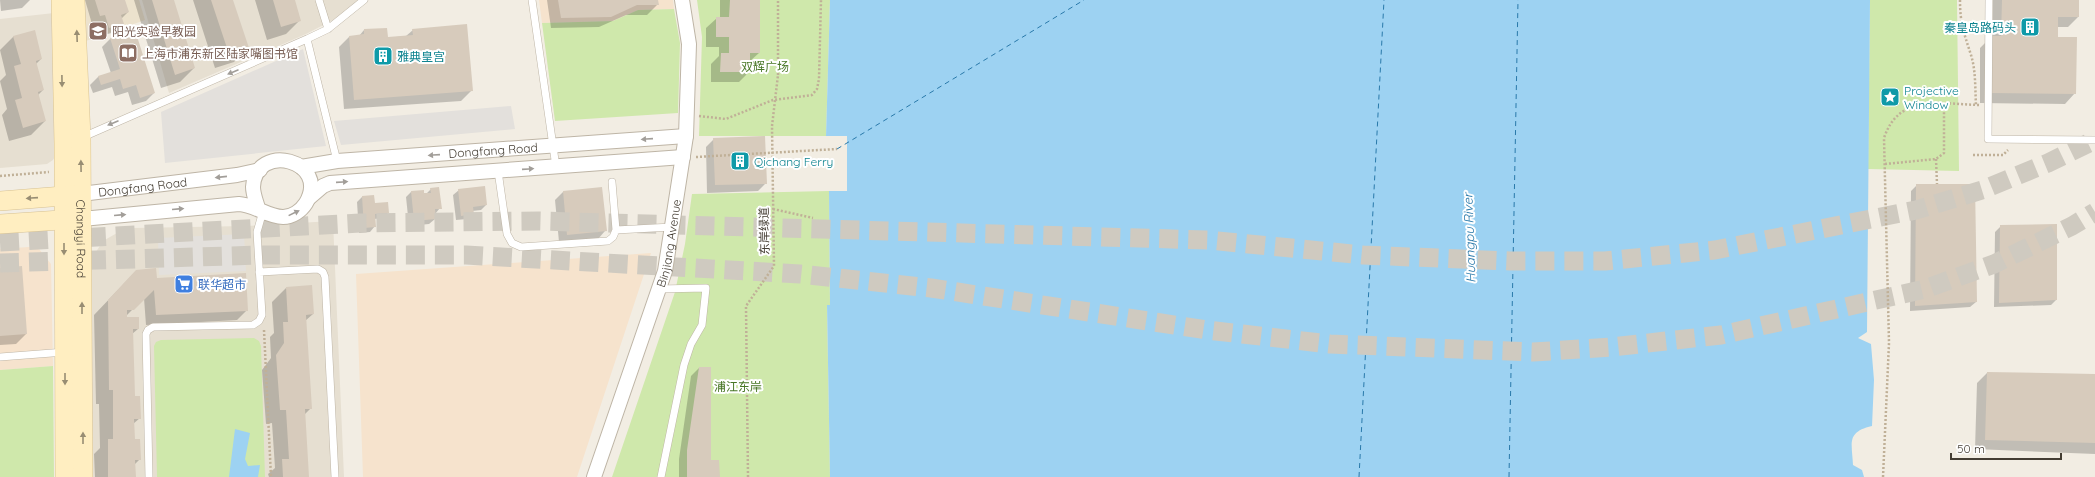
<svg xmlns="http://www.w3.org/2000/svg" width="2095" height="477" font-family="Quicksand,'Noto Sans SC',sans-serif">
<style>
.residential{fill:#e6dfd1}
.commercial{fill:#f6e3cd}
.education{fill:#ece2cd}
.green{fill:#cfe8ab}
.parking{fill:#e3e0dc}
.water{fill:#9dd2f2}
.shadow{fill:#0003}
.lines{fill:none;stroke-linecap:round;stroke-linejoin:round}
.ferry{stroke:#2979aa;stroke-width:1;stroke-dasharray:5 4;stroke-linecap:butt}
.building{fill:#d7cbbc}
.secondary-tunnel{stroke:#cfcac0;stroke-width:19;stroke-dasharray:19 10;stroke-linecap:butt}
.lane-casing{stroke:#beb5a6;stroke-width:8}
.street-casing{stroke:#beb5a6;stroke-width:16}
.secondary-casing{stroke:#d7c294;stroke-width:20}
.path{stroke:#c0b097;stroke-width:2.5;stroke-dasharray:2 2;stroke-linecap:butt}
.lane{stroke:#fff;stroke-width:7}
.street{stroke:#fff;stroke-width:14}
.secondary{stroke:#ffeec1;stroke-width:19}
.path-bridge{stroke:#c0b097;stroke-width:2.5;stroke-dasharray:2 2;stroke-linecap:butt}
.oneway{fill:#988d73}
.oneway2{fill:#a29e99}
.labels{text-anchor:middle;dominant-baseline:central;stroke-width:4;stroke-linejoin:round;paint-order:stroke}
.culture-label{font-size:12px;fill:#0d838f;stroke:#fff;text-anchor:start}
.education-label{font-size:12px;fill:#785e54;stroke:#fff;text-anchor:start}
.park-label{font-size:12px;fill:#487726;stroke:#fff}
.street-label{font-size:12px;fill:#443d33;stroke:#fff}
.shop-label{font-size:12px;fill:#366cbe;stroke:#fff;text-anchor:start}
.water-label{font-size:13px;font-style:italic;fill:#2979aa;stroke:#fff}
</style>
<rect width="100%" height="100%" fill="#f2ede3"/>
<!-- residential -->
<path class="residential" d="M142 0H358L335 19 306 34 169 93Z
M54 13 57 153 53 160 47 164 0 168V19Z
M333 221 344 477H93L90 269 94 255 103 241 117 233 133 228 246 226Z"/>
<!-- commercial -->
<path class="commercial" d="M539 0H673L674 9 638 10 613 21 542 23Z
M29 247 39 249 51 264 53 366 0 370V249Z
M651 253 577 477H363L356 274Z"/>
<!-- education -->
<path class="education" d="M82 0H139L145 20 83 42Z"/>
<!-- green -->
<path class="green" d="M697 0H830L826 136H699L702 37Z
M1870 0H1957L1959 171 1868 169Z
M674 9 680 43 678 113 555 121 542 23 613 21 638 10Z
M829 191 830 305 827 306 830 477H612L675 292 685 244 692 194Z
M254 338 259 341 261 346 265 477H157L154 346 156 342 161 340Z
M53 366 54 477H0V370Z"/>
<!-- parking -->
<path class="parking" d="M303 49 326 146 165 163 161 112Z
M511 106 515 129 341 145 334 121Z
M244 234 246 271 159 275 158 238Z"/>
<!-- water -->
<path class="water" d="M830 0H1870L1867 332 1858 338 1871 344 1874 380 1872 426C1846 432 1852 443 1853 465L1862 470 1864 477H830L827 305H830L829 191H847V136H826Z
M235 429 250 433 245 459 248 466 260 465 258 477H229Z"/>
<!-- shadow -->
<path class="shadow" d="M0 0H30L22 8 1 11Z
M85 0H124L128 12 121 19 123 24 115 32 101 36 97 22 92 24Z
M134 0H173L194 68 180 82 161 88Z
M193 0H232L247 48 234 62 215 68Z
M255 0H294L300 20 286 34 267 40Z
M547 0H657V5L647 15H626L599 27 551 28Z
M720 0H759V53L749 62V72L739 82H711V64L719 56V47H706V28L717 18H720Z
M1992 0H2078V17L2068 27H2057V38L2075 93 2065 104 1980 103V48L1991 37Z
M386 29 387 38 406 36 413 30 472 90 461 101 344 109 339 47 349 37 359 36 364 30Z
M134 31 154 93 146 101 132 105 128 92 115 96 112 87 93 93 90 85 98 77 111 73 102 47 110 39Z
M14 36 41 59 36 64 43 90 38 95 45 121 31 135 9 141 2 115 7 109 0 81 6 75 0 50Z
M714 139 766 183 758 191 707 193 706 147Z
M1917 185 1976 302 1970 307 1910 311 1911 191Z
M601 188 605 231 598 239 559 242 555 200 563 192Z
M431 189 440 208 435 214V219L429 224 409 226 406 197 411 192 426 194Z
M459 190 486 205 481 210 472 211 473 214 467 219 456 220 453 195Z
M374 196V204L388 213 383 218 374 219 375 226 370 232 359 233 357 202 362 197Z
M2001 226 2056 300 2051 305 1994 307 1995 232Z
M0 269 26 334 16 344 0 345Z
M136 271 247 310 237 320 146 325 144 298 126 316 138 329 132 334 134 397 140 418 133 424 134 440 140 459 134 465 135 477H95L94 454 100 448 99 404H96L94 315Z
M286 288 313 314 305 321 311 408 304 415 308 477H269L268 474 275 468 272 423 266 424 262 370 271 358 270 337 274 333 272 302Z
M699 368 710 461 719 477H679V459L691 376Z
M1987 373 2095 375V454L1975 449 1977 383Z"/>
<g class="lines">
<!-- ferry -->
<path class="ferry" d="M837 149 1084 0
M1359 477 1384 0
M1509 477 1518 0"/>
</g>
<!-- building -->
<path class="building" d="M95 0H125L129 12 121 15 124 24 109 28 105 15 100 16Z
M152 0H174L195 68 175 75Z
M211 0H233L249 48 229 54Z
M273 0H295L301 21 281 27Z
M558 0H658L659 5H637L611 17 561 18Z
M730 0H760V53H750V72H720L721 53H729V37H716V17H729Z
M2002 0H2079V17H2058V37H2077L2076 94 1990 93V36H2001Z
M467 24 473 91 354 100 349 36 364 34V29L387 28 388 37 413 35 412 29Z
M35 30 42 59 36 61 44 90 38 92 46 121 23 128 15 100 22 98 14 66 21 64 13 36Z
M135 30 155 93 140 98 136 85 123 89 120 79 101 85 98 76 120 69 110 38Z
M765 136 767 184 715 185 713 138Z
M1916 184H1975L1977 302 1915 306Z
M485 186 487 205 473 207 474 214 461 216 458 189Z
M439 187 442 209H435L436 219 414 221 411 191 424 190V193H431L430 188Z
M602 187 607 231 567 235 563 191Z
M374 195 375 203 388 202 389 213 375 214 376 227 364 228 362 196Z
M2057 224V300L1999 303 2000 225Z
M22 266 27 334 0 336V268Z
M156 268 157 278 246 273 248 311 156 315 154 290 134 310H127V317H139V329H133L135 396H140L141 419H134L135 439H140L141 460H135L136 477H108V439H113V390H109L108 300 136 270Z
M312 285 314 314 306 315 312 409H305L309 477H283L282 459H289L286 410H280L276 355 284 343 283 322H288L286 287Z
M699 367H711V460H719L720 477H687V450Z
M1987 372 2095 374V443L1985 440Z"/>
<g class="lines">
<!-- secondary-tunnel -->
<path class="secondary-tunnel" d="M0 242 360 223 538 221 1208 240 1363 255 1510 261H1605L1715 250 1916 210 1982 190 2048 163 2095 140
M0 263 262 255H466L800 274 931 288 1207 330 1330 344 1533 352 1612 347 1721 335 1925 289 1994 264 2072 226 2095 212"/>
<defs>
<path id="lane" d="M319 0 328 29
M532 0 556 167
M1989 0 1988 139 2095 140
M307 39 337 161
M83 137 307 39 328 29 364 0
M498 171 507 234 512 243 521 247 608 241 613 237 616 230 612 182
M616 230 672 227
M259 272 318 269 323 272 325 277 335 477
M659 289 706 288 702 325 691 344 684 365 661 477
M0 357 65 352
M149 477 146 334 148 330 153 327 253 325 259 321 262 315 257 232 261 218 267 213"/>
<g id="street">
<path id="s1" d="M301 167 337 161 686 136"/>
<path id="s2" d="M81 194 237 175 260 170"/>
<path d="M309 198 323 186 330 183 683 157"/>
<path d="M82 219 239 204C255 205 268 217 283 217 292 217 301 211 306 203 331 160 255 141 253 187 253 194 256 201 258 208"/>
<path id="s3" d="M594 477 665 271 686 136 689 44 682 0"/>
</g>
<g id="secondary">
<path d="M61 0 64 144 65 477"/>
<path id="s4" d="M75 0 81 138 83 477"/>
<path d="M0 201 76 195"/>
<path d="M0 224 76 219"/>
</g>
</defs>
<!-- lane casing -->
<use href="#lane" class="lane-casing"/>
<!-- street casing -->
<use href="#street" class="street-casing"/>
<!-- secondary casing -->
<use href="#secondary" class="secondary-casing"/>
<!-- path -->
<path class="path" d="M1960 0C1960 24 1964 33 1971 55 1976 71 1975 89 1976 105
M778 75V0
M699 116 726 119 773 100 812 95 817 89 819 79 821 0
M1973 155H2003L2008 150
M696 157 837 149
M1936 159 1937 184
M1885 164 1936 159 1944 153V104
M0 176 49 172
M773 209 813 218
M264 330 271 477
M748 477 746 306 774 266 772 126
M1883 477 1889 343 1884 138C1899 93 1941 104 1979 105"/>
<!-- lane -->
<use href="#lane" class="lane"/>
<!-- street -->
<use href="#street" class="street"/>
<!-- secondary -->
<use href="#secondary" class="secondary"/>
<!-- path-bridge -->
<path class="path-bridge" d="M772 126 778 75"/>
</g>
<!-- one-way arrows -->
<defs><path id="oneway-solid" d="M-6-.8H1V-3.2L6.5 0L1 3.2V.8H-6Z"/></defs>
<g class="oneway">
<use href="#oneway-solid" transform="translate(77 36) rotate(-92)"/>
<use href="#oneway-solid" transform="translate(62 81) rotate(89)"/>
<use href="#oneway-solid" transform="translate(81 166) rotate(-91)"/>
<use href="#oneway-solid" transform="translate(32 198) rotate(176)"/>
<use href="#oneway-solid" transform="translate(64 249) rotate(90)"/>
<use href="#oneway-solid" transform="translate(82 308) rotate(-90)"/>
<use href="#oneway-solid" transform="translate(65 379) rotate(90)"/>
<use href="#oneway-solid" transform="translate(83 438) rotate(-90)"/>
</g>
<g class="oneway2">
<use href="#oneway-solid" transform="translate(233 72) rotate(157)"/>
<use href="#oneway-solid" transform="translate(113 123) rotate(157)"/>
<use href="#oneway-solid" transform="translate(647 139) rotate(176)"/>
<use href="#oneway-solid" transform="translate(434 155) rotate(176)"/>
<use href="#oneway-solid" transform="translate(528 169) rotate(-4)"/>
<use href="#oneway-solid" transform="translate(221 177) rotate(174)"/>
<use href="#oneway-solid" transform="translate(342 182) rotate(-4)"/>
<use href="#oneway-solid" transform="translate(178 209) rotate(-5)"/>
<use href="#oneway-solid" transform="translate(294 213) rotate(-26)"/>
<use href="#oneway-solid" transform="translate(120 215) rotate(-5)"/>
</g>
<!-- icons -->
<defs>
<symbol id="building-square" viewBox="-11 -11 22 22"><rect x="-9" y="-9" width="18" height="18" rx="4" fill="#0f9aa8" stroke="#fff"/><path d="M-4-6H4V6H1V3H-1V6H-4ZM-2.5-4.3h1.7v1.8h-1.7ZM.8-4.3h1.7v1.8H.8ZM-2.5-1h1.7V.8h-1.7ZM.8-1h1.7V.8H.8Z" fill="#fff"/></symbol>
<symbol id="school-square" viewBox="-11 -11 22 22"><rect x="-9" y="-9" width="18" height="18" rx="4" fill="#8d6e63" stroke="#fff"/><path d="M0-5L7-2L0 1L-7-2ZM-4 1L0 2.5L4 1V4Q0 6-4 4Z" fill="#fff"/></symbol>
<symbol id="library-square" viewBox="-11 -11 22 22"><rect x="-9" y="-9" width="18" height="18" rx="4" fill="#8d6e63" stroke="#fff"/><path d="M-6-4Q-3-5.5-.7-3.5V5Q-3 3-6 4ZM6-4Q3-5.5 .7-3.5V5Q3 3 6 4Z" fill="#fff"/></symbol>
<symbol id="sight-square" viewBox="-11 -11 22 22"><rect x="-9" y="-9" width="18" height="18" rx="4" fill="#0f9aa8" stroke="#fff"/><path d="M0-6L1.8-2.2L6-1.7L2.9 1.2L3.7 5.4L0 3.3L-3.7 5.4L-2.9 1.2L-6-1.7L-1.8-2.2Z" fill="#fff"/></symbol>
<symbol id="supermarket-square" viewBox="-11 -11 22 22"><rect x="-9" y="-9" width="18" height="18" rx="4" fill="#3f7fe0" stroke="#fff"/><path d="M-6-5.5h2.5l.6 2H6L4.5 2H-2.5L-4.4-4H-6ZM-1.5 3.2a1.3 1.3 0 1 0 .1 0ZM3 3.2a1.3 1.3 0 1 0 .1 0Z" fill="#fff"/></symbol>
</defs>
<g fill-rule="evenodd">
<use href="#building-square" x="2019" y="16" width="22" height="22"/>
<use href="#school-square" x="87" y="20" width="22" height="22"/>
<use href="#library-square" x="117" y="42" width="22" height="22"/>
<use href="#building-square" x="372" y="45" width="22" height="22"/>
<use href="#sight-square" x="1879" y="86" width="22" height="22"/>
<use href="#building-square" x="729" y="150" width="22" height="22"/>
<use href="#supermarket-square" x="173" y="273" width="22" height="22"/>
</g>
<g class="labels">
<!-- culture labels -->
<g class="culture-label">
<text x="2016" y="27" text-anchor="end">秦皇岛路码头</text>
<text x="397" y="56">雅典皇宫</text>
<text x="1904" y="90">Projective<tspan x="1904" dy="14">Window</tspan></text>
<text x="754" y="161">Qichang Ferry</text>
</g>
<!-- education labels -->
<g class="education-label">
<text x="112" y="31">阳光实验早教园</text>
<text x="142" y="53">上海市浦东新区陆家嘴图书馆</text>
</g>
<!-- park labels -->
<g class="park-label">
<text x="765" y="66">双辉广场</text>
<text x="738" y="386">浦江东岸</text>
</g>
<!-- street labels -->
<g class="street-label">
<text stroke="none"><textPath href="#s1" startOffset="193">Dongfang Road</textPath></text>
<text stroke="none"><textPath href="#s2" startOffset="62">Dongfang Road</textPath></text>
<text transform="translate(764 231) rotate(-91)">东岸绿道</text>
<text stroke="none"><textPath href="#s4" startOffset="239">Changyi Road</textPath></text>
<text stroke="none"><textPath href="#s3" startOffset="246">Binjiang Avenue</textPath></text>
</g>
<!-- shop labels -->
<g class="shop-label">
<text x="198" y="284">联华超市</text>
</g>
<!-- water labels -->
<g class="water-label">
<text transform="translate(1469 238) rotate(-92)">Huangpu River</text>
</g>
</g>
<!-- scale -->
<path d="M1951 453v6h110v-6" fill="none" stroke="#443d33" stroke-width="2"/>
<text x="1957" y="453" font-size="12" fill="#443d33" stroke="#ffffff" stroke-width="3" paint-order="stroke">50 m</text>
</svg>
